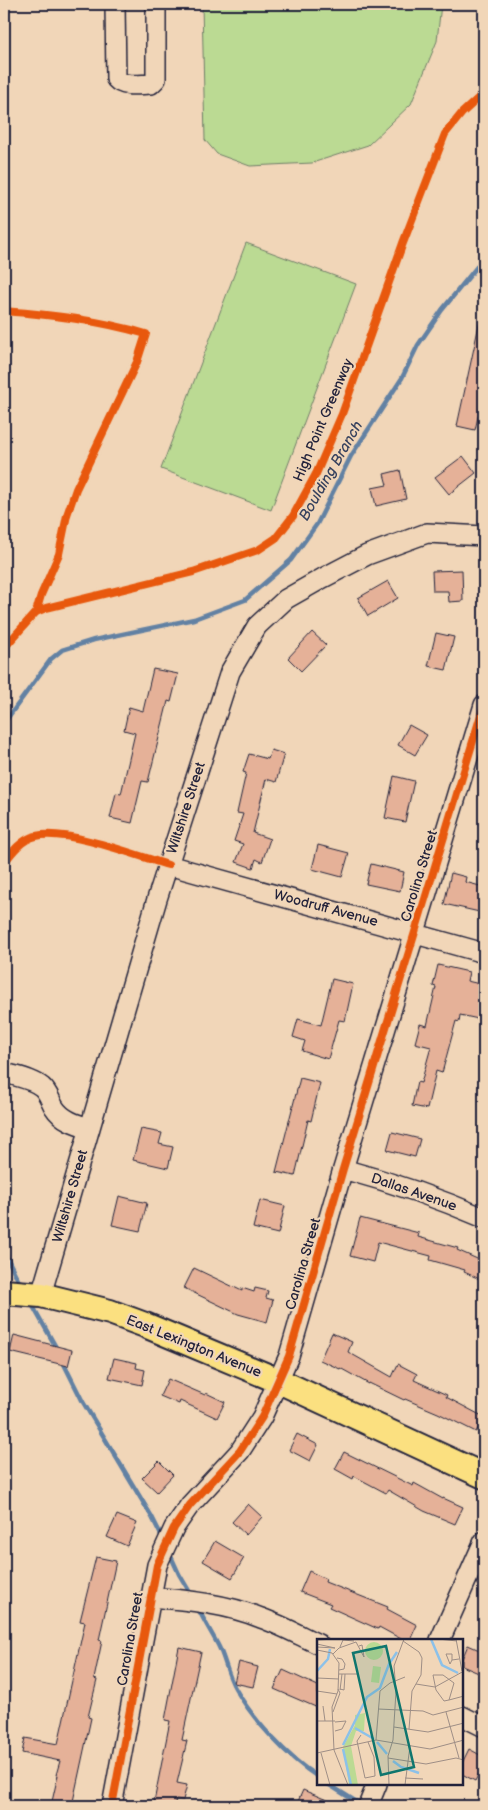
<svg xmlns="http://www.w3.org/2000/svg" width="488" height="1810" font-family="'Balsamiq Sans',sans-serif">
<style>
.green{fill:#bbda93;stroke:#6e7e67}
.lines{fill:none;stroke-linecap:round;stroke-linejoin:round}
.stream{stroke:#6281a3;stroke-width:4.5}
.building{fill:#e5b198;stroke:#22223b}
.minor-casing{stroke:#22223b;stroke-width:22}
.major-casing{stroke:#22223b;stroke-width:28}
.minor{stroke:#f1d6b8;stroke-width:19}
.major{stroke:#fbe080;stroke-width:24}
.cycleway-casing{stroke:#f1d6b8;stroke-width:11}
.cycleway{stroke:#e8590c;stroke-width:8}
.labels{text-anchor:middle;dominant-baseline:central;stroke-width:4.5;stroke-linejoin:round;paint-order:stroke}
.street-label{font-size:14px;fill:#22223b;stroke:#f1d6b8}
.water-label{font-size:15px;font-style:italic;fill:#37425e;stroke:#f1d6b8}
.inset-river{fill:none;stroke:#8cc1e9;stroke-width:2.5}
.inset-road{fill:none;stroke:#9e8e86;stroke-width:1}
.view{fill:#0f766e;fill-opacity:0.15;stroke:#0f766e;stroke-width:2.5}
.inset-edge{fill:none;stroke:#22223b;stroke-width:2.5}
</style>
<rect width="100%" height="100%" fill="#f1d6b8"/>
<filter id="ink" filterUnits="userSpaceOnUse"><feTurbulence type="fractalNoise" baseFrequency=".02" numOctaves="2"/><feDisplacementMap in="SourceGraphic" scale="10" xChannelSelector="R" yChannelSelector="G"/><feConvolveMatrix kernelMatrix="1 2 1 2 8 2 1 2 1" color-interpolation-filters="sRGB"/></filter>
<g filter="url(#ink)">
<!-- green -->
<path class="green" d="M202 4H441L437 41 411 104 368 145 312 163 250 166 217 154 205 140Z
M246 243 356 284 271 510 161 469Z"/>
<g class="lines">
<!-- stream -->
<path class="stream" d="M4 723 51 659 62 650 94 640 194 619 245 600 291 560 317 524 351 456 402 378 418 345 442 310 484 258
M4 1251 21 1286
M30 1301 57 1349
M62 1360 83 1402 152 1517 163 1539
M169 1552 179 1574 192 1596
M198 1608C204 1621 211 1632 218 1645 225 1658 227 1674 235 1688 253 1720 287 1757 318 1777
M328 1784 363 1806"/>
</g>
<!-- building -->
<path class="building" d="M480 320H484V391L475 430 457 426Z
M463 456 476 473 449 494 435 477Z
M400 470 406 499 376 506 372 488 387 485 384 474Z
M462 570 463 601 449 602 448 591H433L432 571Z
M388 581 398 598 368 616 358 598Z
M312 632 326 645 301 671 288 658Z
M436 633 454 637 446 670 428 666Z
M153 669 178 674 171 702 168 701 148 782 142 781 132 823 110 818 116 793 121 794 135 733 124 730 129 707 143 711Z
M409 725 427 735 415 755 398 745Z
M271 750 284 754 276 782 266 779 253 833 270 839 262 862 256 859 253 868 236 862 243 844 234 841 243 814 237 813 246 773 243 772 249 754 268 759Z
M394 776 414 781 405 822 385 818Z
M318 845 349 853 342 877 312 869Z
M371 864 404 872 400 891 366 884Z
M451 873 466 877 465 882 484 887V913L444 904Z
M438 965 469 972 467 981 484 985V1013L483 1020 460 1015 459 1022 456 1021 442 1073 436 1071 427 1109 412 1106 417 1082 421 1083 431 1047 415 1043 420 1024 427 1026 436 987 433 986Z
M332 979 353 984 345 1021 339 1020 328 1059 302 1051 305 1041 293 1037 298 1019 321 1025Z
M300 1078 320 1083 311 1121 308 1120 295 1176 276 1172Z
M141 1129 162 1133 159 1144 173 1147 168 1168 133 1160Z
M392 1132 420 1139 415 1157 387 1150Z
M119 1196 147 1203 140 1231 112 1225Z
M260 1200 285 1206 278 1234 253 1228Z
M360 1218 419 1233 418 1237 458 1248 457 1250 484 1262V1281L464 1272 465 1270 430 1260 431 1256 378 1242 373 1262 350 1256Z
M194 1268 242 1291V1288L254 1292 255 1288 268 1291 266 1298 273 1300 267 1322 238 1314 184 1288Z
M332 1333 352 1342 348 1352 392 1377 398 1364 417 1374 414 1380 447 1395 446 1397 484 1417 476 1432 438 1413 405 1399 404 1400 369 1383V1384L340 1368V1369L320 1360Z
M14 1335 72 1350 68 1366 10 1352Z
M114 1358 137 1363 136 1368 145 1370 142 1385 109 1378Z
M168 1379 205 1395 206 1393 225 1402 217 1418 180 1401 179 1404 160 1396Z
M297 1434 318 1445 310 1461 289 1450Z
M344 1452 413 1486 414 1483 443 1499V1498L463 1507 455 1524 424 1511 388 1490 386 1493 354 1476 353 1479 335 1469Z
M159 1461 173 1475 157 1492 142 1478Z
M248 1504 262 1517 246 1535 232 1522Z
M117 1515 137 1523 127 1546 107 1537Z
M215 1541 244 1558 232 1578 203 1561Z
M96 1557 116 1561 99 1640 102 1641 94 1679 97 1680 88 1717 91 1718 72 1806H51L58 1775H56L60 1761 22 1753 25 1738 58 1744 85 1622 80 1621Z
M309 1571 326 1579 325 1582 388 1607 387 1609 417 1625 410 1640H403L379 1627 378 1629 329 1607 331 1604 300 1592Z
M468 1645 484 1652V1667L481 1674 462 1666V1659Z
M179 1647 201 1652 182 1740 187 1741 177 1783 187 1785 183 1800 176 1799 174 1806H172L154 1802 170 1721 165 1720Z
M239 1662 258 1667 253 1687 234 1683Z
M283 1670 318 1686V1708L274 1689Z
M469 1749 484 1757V1764L475 1781 462 1774V1763Z
M303 1790 341 1806H296Z"/>
<g class="lines">
<defs>
<path id="minor" d="M115 4 116 79C124 88 140 84 151 84L156 79V4
M168 865 484 953
M9 1074C19 1077 34 1080 42 1087 48 1092 50 1100 54 1107 62 1120 76 1124 90 1128
M343 1169C391 1182 438 1198 484 1218
M41 1295 157 899 230 672 257 626 286 599 323 578 367 555 427 533 484 536
M150 1597C187 1600 227 1604 261 1618 281 1625 299 1635 318 1644
M440 1640 484 1541
M462 1716 484 1727
M112 1806 157 1565 174 1528 190 1505 240 1451 262 1417 289 1356 343 1169 484 705
M368 1806 377 1784"/>
<path id="major" d="M4 1292 41 1295 110 1312 145 1325 279 1381 484 1476"/>
</defs>
<!-- minor casing -->
<use href="#minor" class="minor-casing"/>
<!-- major casing -->
<use href="#major" class="major-casing"/>
<!-- minor -->
<use href="#minor" class="minor"/>
<!-- major -->
<use href="#major" class="major"/>
<defs>
<path id="cycleway" d="M4 311C52 315 99 320 146 334L137 362 76 489 67 515 59 554 41 595 36 612
M4 648 36 612 46 608 193 572 258 550 276 538 293 516 316 474 342 414 403 243 445 134 462 113 484 93
M4 863C12 852 22 839 36 836 67 829 136 855 168 865
M112 1806 157 1565 174 1528 190 1505 240 1451 262 1417 289 1356 343 1169 484 705"/>
</defs>
<!-- cycleway casing -->
<use href="#cycleway" class="cycleway-casing"/>
<!-- cycleway -->
<use href="#cycleway" class="cycleway"/>
</g>
</g>
<g class="labels">
<!-- street labels -->
<g class="street-label">
<text transform="translate(323 420) rotate(-67)">High Point Greenway</text>
<text transform="translate(186 808) rotate(-72)">Wiltshire Street</text>
<text transform="translate(419 876) rotate(-73)">Carolina Street</text>
<text transform="translate(326 908) rotate(15)">Woodruff Avenue</text>
<text transform="translate(414 1192) rotate(19)">Dallas Avenue</text>
<text transform="translate(70 1196) rotate(-74)">Wiltshire Street</text>
<text transform="translate(303 1264) rotate(-74)">Carolina Street</text>
<text transform="translate(194 1346) rotate(22)">East Lexington Avenue</text>
<text transform="translate(130 1639) rotate(-80)">Carolina Street</text>
</g>
<!-- water labels -->
<g class="water-label">
<text transform="translate(331 471) rotate(-60)">Boulding Branch</text>
</g>
</g>
<!-- overview -->
<g transform="translate(317 1639)">
<rect width="146" height="146" fill="#f1d6b8"/>
<path d="M48 12a9 9 0 1 1 18 0a9 9 0 1 1-18 0ZM56 27 64 28 62 44 54 43ZM48 74 47 92H39L34 107 41 146H32L26 108 38 86V76Z" fill="#bbda93"/>
<path class="inset-river" d="M114 0 125 26 141 34M0 32 11 20 13 10M38 89 57 100M60 103 70 115M26 106 50 58 63 49 72 25 80 13M26 110 34 146M76 122 84 128 102 134"/>
<path class="inset-road" d="M121 0 140 2M139 0 145 32M0 1 19 0M86 2 102 13 105 19 104 36 95 52 92 90M0 5 18 9 0 8M23 8 26 1 37 2M0 11 15 14 22 24 21 52 15 68 17 111 31 146M16 15 22 9 39 3 47 18 45 6 42 7M20 19 25 20 28 25 27 30 22 31M135 21V15H129L133 25 135 21 142 20M22 35H40M116 36H126L137 44 132 61 127 62 119 51ZM0 39 22 40M99 45 118 48 147 32M23 50 27 51 28 35M23 51 25 35M0 52 20 55M132 61 147 57M6 67 8 82M61 70 106 72 116 76 147 68M16 73 23 54 21 50M129 73 142 119M0 82H18M77 88 111 93 147 84M18 92 25 90 29 82 18 83M44 96 40 102 48 139 58 137 57 118 51 103M59 101 63 52 73 44 88 38M0 114 59 101 113 110 147 101M4 114 13 146M71 119 109 125 139 119 147 121M88 139 106 140M72 146 71 117 76 101 79 52 77 27 87 0M88 146 93 107"/>
<path class="view" d="M69 7 97 128 64 136 36 14Z"/>
<rect width="146" height="146" class="inset-edge"/>
</g>
<!-- margin -->
<rect width="488" height="1810" fill="none" stroke="#f1d6b8" stroke-width="20"/>
<rect x="10" y="10" width="468" height="1790" fill="none" stroke="#22223b" stroke-width="2" filter="url(#ink)"/>
</svg>
